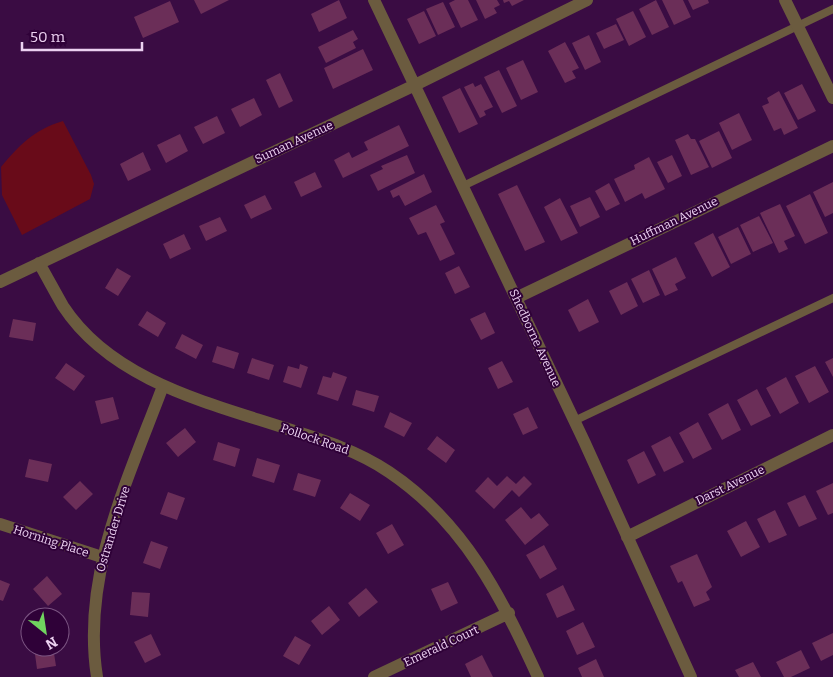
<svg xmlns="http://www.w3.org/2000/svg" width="833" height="677" font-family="Bitter,serif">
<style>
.green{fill:#690b19}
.building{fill:#6b2e58}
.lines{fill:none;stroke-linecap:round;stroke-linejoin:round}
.lane{stroke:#6b5b3f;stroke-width:8}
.street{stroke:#6b5b3f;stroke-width:12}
.labels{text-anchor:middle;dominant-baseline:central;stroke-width:4;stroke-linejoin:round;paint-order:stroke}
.street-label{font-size:12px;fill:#ecd1f1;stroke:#2f0138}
</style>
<rect width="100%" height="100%" fill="#3a0c43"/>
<!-- green -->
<path class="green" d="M63 121 91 175 94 184 90 199 22 235 2 195 1 167C20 144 34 130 63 121Z"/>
<!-- building -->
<path class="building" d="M194 0H229L201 14Z
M339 0 347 18 319 32 311 14Z
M455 0H468L478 20 461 28 449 3Z
M476 0H497L500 5 494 8 497 13 485 19Z
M503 0H524L512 6 509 1 504 3Z
M656 0 669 27 652 35 639 9Z
M662 0H683L691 17 674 25Z
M688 0H708L709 3 693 10Z
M170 1 179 22 143 38 134 17Z
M443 2 455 27 438 35 426 9Z
M424 11 436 36 419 44 407 19Z
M633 11 646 37 629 46 616 19Z
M616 24 624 40 604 49 596 33Z
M353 30 358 39 353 42 356 48 326 63 318 47Z
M589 35 601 62 585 70 572 43Z
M565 42 579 68 572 71 576 78 565 83 548 51Z
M363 49 373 70 333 89 324 68Z
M523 60 538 92 521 100 506 68Z
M499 70 517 106 502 113 484 77Z
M280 73 293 101 279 108 266 80Z
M473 83 475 87 481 84 493 107 484 111 486 115 480 118 464 87Z
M802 84 816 111 798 120 784 93Z
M460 88 478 124 459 133 442 97Z
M779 91 798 128 784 135 781 128 774 131 762 106 769 103 767 98Z
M254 98 262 115 240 127 231 109Z
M739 113 752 140 732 150 719 123Z
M217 116 225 133 203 144 194 127Z
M399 125 409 146 343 178 334 160 349 152 352 158 368 150 364 142Z
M719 131 732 158 712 168 699 141Z
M180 134 188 151 166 163 157 145Z
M688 134 691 139H695L709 167 691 175 675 140Z
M143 152 151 170 128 181 120 164Z
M407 155 415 173 378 191 370 175 383 169 381 166Z
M672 155 682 176 668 183 657 162Z
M649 157 665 189 645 199 642 193 625 202 614 179 635 169 634 165Z
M315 172 322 187 301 197 294 182Z
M424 174 432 192 405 206 399 195 393 198 390 191Z
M833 182V213L825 217 813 192Z
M609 183 620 204 606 211 595 191Z
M517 185 545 242 525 251 498 194Z
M810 194 828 233 805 244 786 206Z
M265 195 272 209 251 219 244 205Z
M590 197 600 217 580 227 570 206Z
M560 198 578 233 561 241 544 207Z
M780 204 795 236 784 241 788 249 779 253 760 213Z
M436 205 445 222 440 224 455 254 440 261 426 232 418 235 409 218Z
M759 216 773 243 753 252 740 225Z
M220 217 227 231 206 241 199 226Z
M738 227 751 254 731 264 718 237Z
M713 233 730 267 712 277 694 243Z
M184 234 191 249 170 259 163 244Z
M676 257 686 278 675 284 678 290 665 296 652 269Z
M459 266 470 287 455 294 445 273Z
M117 268 131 276 118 296 105 288Z
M649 270 660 295 643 303 631 279Z
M627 282 638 306 621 315 609 291Z
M588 299 599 322 579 332 568 310Z
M147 311 166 323 158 337 138 325Z
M485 312 495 333 481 340 470 319Z
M13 319 36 323 33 341 9 337Z
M182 334 203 345 196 359 175 348Z
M217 346 239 353 234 369 212 362Z
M252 358 274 365 269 380 247 373Z
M833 358V377L825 362Z
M502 361 513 382 498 389 488 368Z
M66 363 85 376 74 391 55 378Z
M300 364 308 367 301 388 283 382 288 366 299 369Z
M815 366 829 392 809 403 795 376Z
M333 372 347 377 338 401 317 394 323 376 331 378Z
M786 377 799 403 780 414 766 388Z
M757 389 771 416 751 426 737 400Z
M356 390 379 396 374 412 352 405Z
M113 397 119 419 101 424 95 401Z
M728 403 741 430 722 440 708 414Z
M528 407 538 428 523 435 513 414Z
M390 412 412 423 404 437 384 427Z
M698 422 712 449 693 459 679 433Z
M185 428 196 442 178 457 166 443Z
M437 436 455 450 446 463 427 449Z
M670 436 684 462 664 472 651 446Z
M218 442 240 449 235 467 213 460Z
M644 451 656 475 638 484 627 460Z
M257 458 280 465 274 483 252 476Z
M29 459 52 464 48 482 25 477Z
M298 473 321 480 315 497 293 490Z
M507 476 516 484 524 476 532 484 519 497 512 490 494 509 475 491 488 477 497 486Z
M80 481 93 494 76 510 63 497Z
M833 483V513L828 515 816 491Z
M168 492 185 498 177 520 160 514Z
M350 493 370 505 360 521 340 508Z
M805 495 817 519 799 527 787 503Z
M521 507 531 519 539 513 549 525 525 545 505 520Z
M775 510 787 535 769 543 757 519Z
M746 521 760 547 741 557 727 531Z
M392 524 404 545 388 554 376 533Z
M151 541 168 547 160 569 143 563Z
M544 545 557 569 540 579 526 555Z
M697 554 712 587 706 592 710 600 694 607 682 581 678 583 670 566Z
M47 576 62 594 48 606 33 589Z
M0 580 10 584 3 601 0 600Z
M448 582 458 603 441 611 431 589Z
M563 585 575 610 557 618 546 594Z
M366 588 378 602 359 617 348 603Z
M132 592 150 593 148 617 130 615Z
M329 606 340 620 322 635 311 621Z
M583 622 595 647 577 655 566 631Z
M833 633V655L821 661 812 643Z
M151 634 161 655 145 663 134 642Z
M295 636 311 645 299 665 283 656Z
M34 647H53L56 666 37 669Z
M801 650 810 668 791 677H784L776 662Z
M482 655 493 677H471L465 664Z
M596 659 604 677H582L578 668Z
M753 662 761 677H739L735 670Z"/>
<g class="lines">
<!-- lane -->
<path class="lane" d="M463 186 833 9
M574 421 833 298"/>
<!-- street -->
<path class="street" d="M374 0 584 441 691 677
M785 0 833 98
M39 263C47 277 55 292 63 306 112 381 209 403 288 429 323 440 358 451 389 472 465 523 501 597 538 677
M0 282 415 85 587 0
M516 298 833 146
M0 524 102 557
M627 537 833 435
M97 677C81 576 128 479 163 386
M374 677 509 613"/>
</g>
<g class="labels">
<!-- street labels -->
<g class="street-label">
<text transform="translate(294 142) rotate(-25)">Suman Avenue</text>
<text transform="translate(674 221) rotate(-26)">Huffman Avenue</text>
<text transform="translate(535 338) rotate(65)">Shedborne Avenue</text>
<text transform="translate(315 439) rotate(19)">Pollock Road</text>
<text transform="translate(730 485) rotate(-26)">Darst Avenue</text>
<text transform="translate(113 529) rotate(-73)">Ostrander Drive</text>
<text transform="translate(51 541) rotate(18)">Horning Place</text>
<text transform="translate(441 646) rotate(-25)">Emerald Court</text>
</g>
</g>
<!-- north arrow -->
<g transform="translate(45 632) rotate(150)"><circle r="24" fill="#2f0138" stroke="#7b5482"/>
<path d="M0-4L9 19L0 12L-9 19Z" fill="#70d35f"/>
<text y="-8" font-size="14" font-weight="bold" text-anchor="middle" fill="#ecd1f1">N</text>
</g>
<!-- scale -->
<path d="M22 42v8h120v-8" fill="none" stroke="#ecd1f1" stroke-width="2.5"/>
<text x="30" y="42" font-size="15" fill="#ecd1f1" stroke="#2f0138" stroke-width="4" paint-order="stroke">50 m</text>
</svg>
